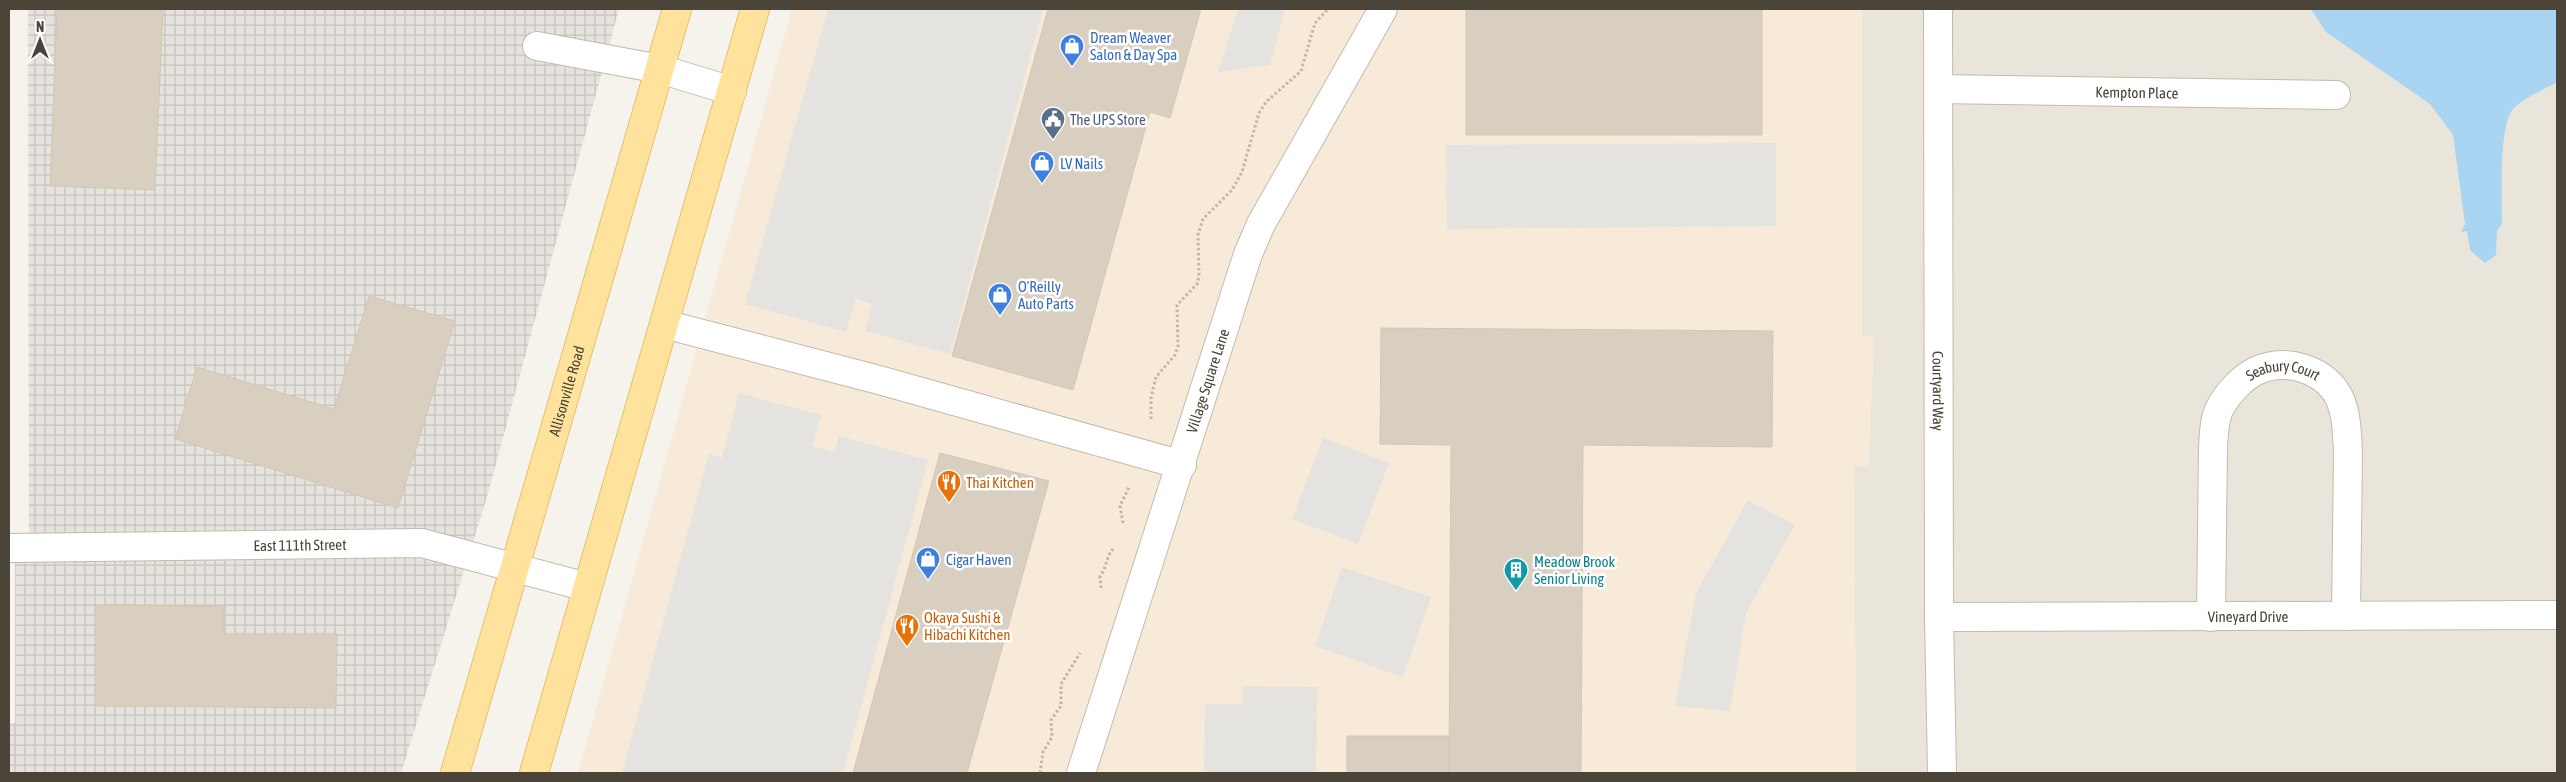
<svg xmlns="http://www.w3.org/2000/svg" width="2566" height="782" font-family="'Asap Condensed',sans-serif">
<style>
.residential{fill:#eae5da}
.commercial{fill:#f7ead8}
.industrial{fill:url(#industrial-grid)}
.parking{fill:#e5e3e0}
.water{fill:#a9d4f2}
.building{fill:#d8cfc1;stroke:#d3c7b4}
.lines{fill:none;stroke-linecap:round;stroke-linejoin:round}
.minor-casing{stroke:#c2bbae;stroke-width:30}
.major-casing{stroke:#e6c16a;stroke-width:30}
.path{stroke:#c4b79f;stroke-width:3;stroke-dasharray:2.5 2.5;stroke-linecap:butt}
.minor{stroke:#fff;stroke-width:28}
.major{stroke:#ffe39c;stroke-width:28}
.labels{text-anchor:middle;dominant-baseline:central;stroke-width:5;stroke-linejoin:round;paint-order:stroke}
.shop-label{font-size:15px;fill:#366cbe;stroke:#fff;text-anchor:start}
.street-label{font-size:15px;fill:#4b4439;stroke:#fff}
.service-label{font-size:15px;fill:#4e5e75;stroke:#fff;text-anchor:start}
.food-label{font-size:15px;fill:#c56008;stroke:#fff;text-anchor:start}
.culture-label{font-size:15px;fill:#0d838f;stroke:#fff;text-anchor:start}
</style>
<defs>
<pattern id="industrial-grid" width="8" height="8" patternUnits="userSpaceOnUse" patternTransform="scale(1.25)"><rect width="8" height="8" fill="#e6e2dd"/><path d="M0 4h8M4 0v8" fill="none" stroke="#c7c3be"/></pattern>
</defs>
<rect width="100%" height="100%" fill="#f6f3ec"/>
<!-- residential -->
<path class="residential" d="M1862 9H2557V773H1856L1854 466H1868L1874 338 1862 336Z"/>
<!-- commercial -->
<path class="commercial" d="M792 9H1862V336L1874 338 1869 466 1854 467 1856 773H578Z"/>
<!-- industrial -->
<path class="industrial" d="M28 9H619L487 497 401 773H9V723H15V562L29 543Z"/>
<!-- parking -->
<path class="parking" d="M828 9H1043L950 354 866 331 872 304 856 299 846 332 745 304Z
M1238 9H1285L1270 65 1218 72Z
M1776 143V226L1447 229 1446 145Z
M739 393 821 415 813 446 834 452 839 436 928 460 843 773H622L709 454 722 458Z
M1323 438 1389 463 1358 544 1292 519Z
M1748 500 1795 525 1746 613 1730 711 1675 706 1696 593Z
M1342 567 1431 597 1403 677 1315 646Z
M1243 686 1317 687 1316 773H1204L1205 704H1242Z"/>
<!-- water -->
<path class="water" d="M2311 9H2557V82C2544 90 2525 97 2514 108 2498 123 2502 201 2502 224L2497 231 2496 255 2485 263 2470 250 2467 231 2461 232 2465 224 2453 135 2430 104 2326 32Z"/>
<!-- building -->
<path class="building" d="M57 9H163L155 190 50 186Z
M1048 9H1201L1170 118 1150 112 1073 390 952 356Z
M1466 9H1762V135H1466Z
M369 296 455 321 398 508 175 439 197 367 334 409Z
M1381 328 1773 331 1772 447 1583 445 1581 773H1449L1451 445 1380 444Z
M940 453 1049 481 967 773H853Z
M97 605 224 606V634H337L336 708 97 706Z
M1347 736H1449V773H1347Z"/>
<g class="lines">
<defs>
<g id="minor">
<path id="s1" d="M1938 9 1939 617 1942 773"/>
<path d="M537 46 660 69 732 91"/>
<path id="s2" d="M1938 89 2336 95"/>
<path d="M664 324 879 380 1182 465"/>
<path id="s3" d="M9 548 422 543 587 587"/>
<path id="s4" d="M1939 617 2557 615"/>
<path id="s5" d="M2211 617 2213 447C2214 434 2214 417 2221 406 2229 392 2242 378 2256 371 2285 357 2324 369 2339 397 2347 414 2347 434 2348 453L2346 616"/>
<path id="s6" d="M1081 773 1248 254 1261 224 1383 9"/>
</g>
<g id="major">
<path id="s7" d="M455 773 677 9"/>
<path d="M534 773 755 9"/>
</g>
</defs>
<!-- minor casing -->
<use href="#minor" class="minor-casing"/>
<!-- major casing -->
<use href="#major" class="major-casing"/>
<!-- path -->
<path class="path" d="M1151 419V398L1156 377 1175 355 1178 346 1177 305 1197 284 1199 276 1198 235 1203 219 1232 190 1242 172 1259 113 1266 102 1301 71 1315 23 1328 9
M1123 523 1120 506 1129 487
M1101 588 1100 576C1107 567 1106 557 1113 549
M1040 773 1043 752 1052 737 1051 720 1061 706V684L1080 653"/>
<!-- minor -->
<use href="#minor" class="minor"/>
<!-- major -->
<use href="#major" class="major"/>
</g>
<!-- icons -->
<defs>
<symbol id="shop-pin" viewBox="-11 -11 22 30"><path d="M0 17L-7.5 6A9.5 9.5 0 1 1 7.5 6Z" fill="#3f7fe0" stroke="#fff"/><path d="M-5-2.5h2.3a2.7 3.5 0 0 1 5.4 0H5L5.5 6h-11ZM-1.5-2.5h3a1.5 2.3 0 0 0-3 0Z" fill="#fff"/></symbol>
<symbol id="civic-pin" viewBox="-11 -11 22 30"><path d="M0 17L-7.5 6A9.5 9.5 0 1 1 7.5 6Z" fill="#5c6f8a" stroke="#fff"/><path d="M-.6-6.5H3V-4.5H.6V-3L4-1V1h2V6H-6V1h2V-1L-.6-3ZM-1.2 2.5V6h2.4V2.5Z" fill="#fff"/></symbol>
<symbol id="restaurant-pin" viewBox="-11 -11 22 30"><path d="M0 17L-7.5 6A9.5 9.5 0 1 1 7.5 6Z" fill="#e8710a" stroke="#fff"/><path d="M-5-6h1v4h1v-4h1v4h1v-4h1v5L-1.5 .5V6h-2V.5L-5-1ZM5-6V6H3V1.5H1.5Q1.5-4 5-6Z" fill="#fff"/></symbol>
<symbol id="building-pin" viewBox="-11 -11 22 30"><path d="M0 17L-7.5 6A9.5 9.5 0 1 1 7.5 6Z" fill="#0f9aa8" stroke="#fff"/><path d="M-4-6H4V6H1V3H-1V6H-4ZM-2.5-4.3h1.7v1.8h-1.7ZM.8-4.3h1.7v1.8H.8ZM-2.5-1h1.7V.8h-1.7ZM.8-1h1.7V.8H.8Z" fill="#fff"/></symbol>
</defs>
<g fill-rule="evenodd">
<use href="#shop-pin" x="1058" y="32" width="28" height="38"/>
<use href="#civic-pin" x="1039" y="105" width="28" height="38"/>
<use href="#shop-pin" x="1028" y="149" width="28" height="38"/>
<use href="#shop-pin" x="986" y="281" width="28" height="38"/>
<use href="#restaurant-pin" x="935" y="468" width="28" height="38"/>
<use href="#shop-pin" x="914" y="545" width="28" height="38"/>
<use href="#building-pin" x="1502" y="556" width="28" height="38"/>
<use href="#restaurant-pin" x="893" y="612" width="28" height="38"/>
</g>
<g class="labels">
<!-- shop labels -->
<g class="shop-label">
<text x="1090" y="37">Dream Weaver<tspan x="1090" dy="17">Salon &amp; Day Spa</tspan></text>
<text x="1060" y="163">LV Nails</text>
<text x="1018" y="286">O'Reilly<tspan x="1018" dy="17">Auto Parts</tspan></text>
<text x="946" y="559">Cigar Haven</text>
</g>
<!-- street labels -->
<g class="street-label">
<text stroke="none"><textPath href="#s2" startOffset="199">Kempton Place</textPath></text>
<text stroke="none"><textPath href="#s6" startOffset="412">Village Square Lane</textPath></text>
<text stroke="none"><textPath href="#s5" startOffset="290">Seabury Court</textPath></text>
<text stroke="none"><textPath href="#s7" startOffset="398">Allisonville Road</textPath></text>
<text stroke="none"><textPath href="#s1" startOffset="382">Courtyard Way</textPath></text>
<text stroke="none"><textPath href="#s3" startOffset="291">East 111th Street</textPath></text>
<text stroke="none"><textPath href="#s4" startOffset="309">Vineyard Drive</textPath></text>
</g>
<!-- service labels -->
<g class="service-label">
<text x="1070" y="119">The UPS Store</text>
</g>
<!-- food labels -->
<g class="food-label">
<text x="966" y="482">Thai Kitchen</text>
<text x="924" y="617">Okaya Sushi &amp;<tspan x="924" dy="17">Hibachi Kitchen</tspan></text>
</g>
<!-- culture labels -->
<g class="culture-label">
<text x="1534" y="561">Meadow Brook<tspan x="1534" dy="17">Senior Living</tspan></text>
</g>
</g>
<!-- border -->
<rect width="2566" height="782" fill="none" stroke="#4b4439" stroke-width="20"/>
<!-- north arrow -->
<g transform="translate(40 40)" stroke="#ffffff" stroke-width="4" paint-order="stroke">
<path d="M0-4L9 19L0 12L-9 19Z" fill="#4b4439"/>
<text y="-8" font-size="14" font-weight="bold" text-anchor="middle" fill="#4b4439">N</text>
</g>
</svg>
